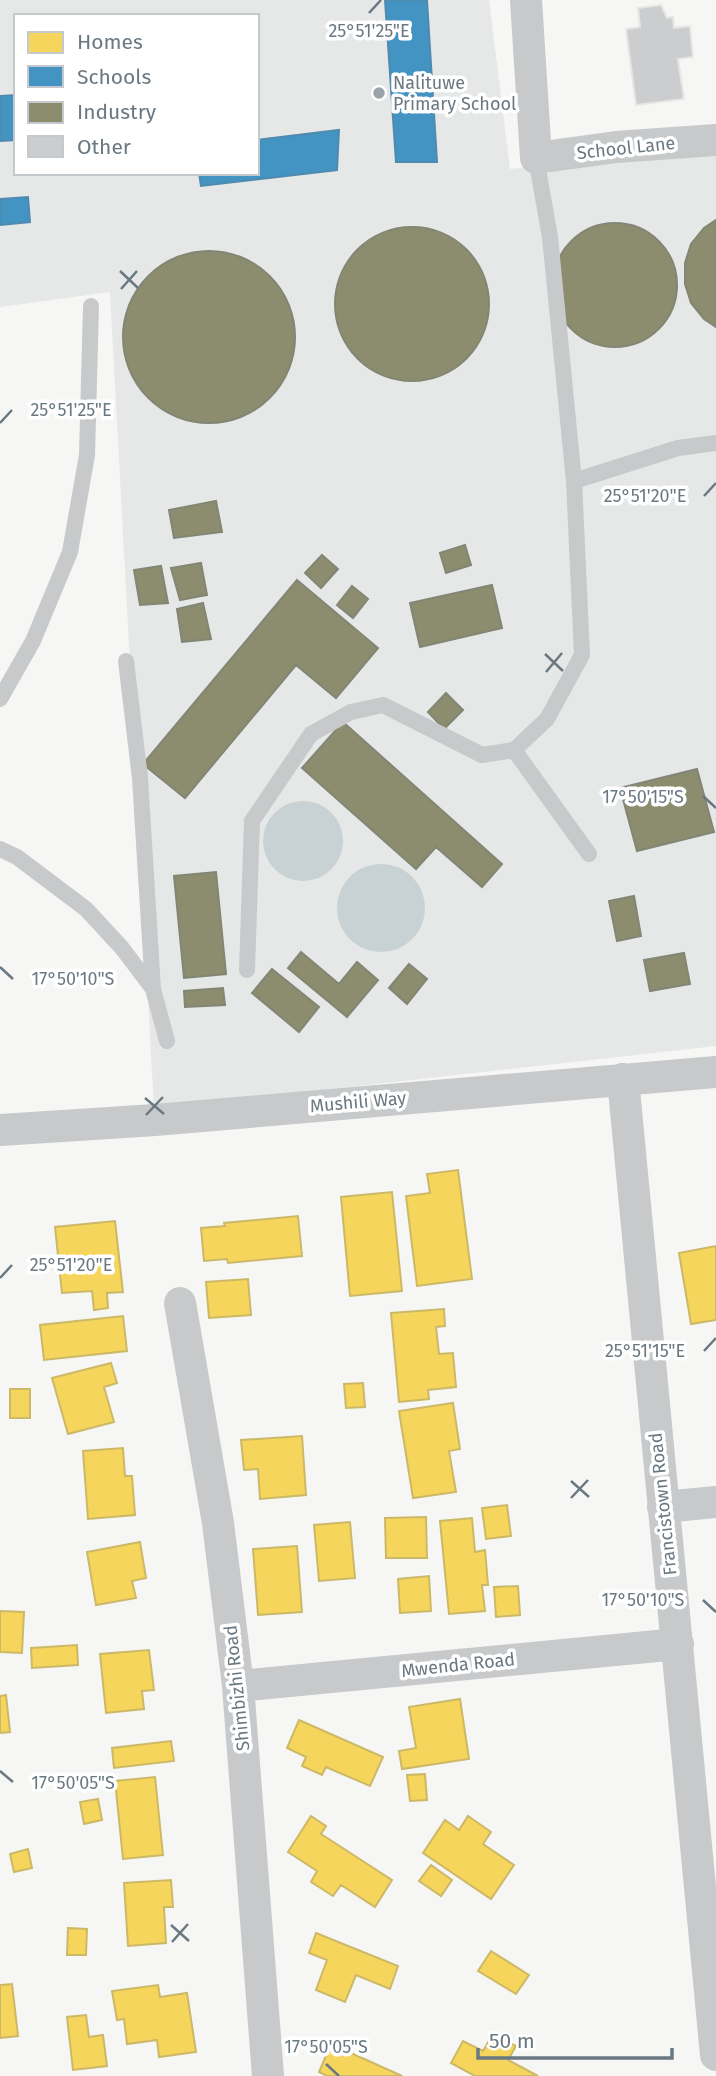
<svg xmlns="http://www.w3.org/2000/svg" width="716" height="2076" font-family="'Fira Sans',sans-serif">
<style>
.built{fill:#e6e7e7;fill-rule:evenodd}
.water{fill:#c8d1d3}
.homes{fill:#f6d55c;stroke:#ccb967;stroke-width:2}
.schools{fill:#4393c3;stroke:#4f8baf;stroke-width:2}
.industry{fill:#8c8c6e;stroke:#828674;stroke-width:2}
.building{fill:#cccdce;stroke:#e6e6e4;stroke-width:2}
.lines{fill:none;stroke-linecap:round;stroke-linejoin:round}
.service{stroke:#c7c9ca;stroke-width:16}
.minor{stroke:#c7c9ca;stroke-width:32}
.ticks{fill:none;stroke:#6a7881;stroke-width:2.5}
.poi-dot{fill:#9ba4aa;stroke:#fff;stroke-width:2.5}
.labels{text-anchor:middle;dominant-baseline:central;stroke-width:7;stroke-linejoin:round;paint-order:stroke}
.poi-label{font-size:18px;fill:#6a7881;stroke:#fff;text-anchor:start}
.street-label{font-size:18px;fill:#6a7881;stroke:#fff}
.ticks-label{font-size:18px;text-anchor:middle;fill:#6a7881;stroke:#fff;stroke-width:7;stroke-linejoin:round;paint-order:stroke}
</style>
<rect width="100%" height="100%" fill="#f6f6f5"/>
<!-- built -->
<path class="built" d="M0 0H489L510 169 716 146V1046L154 1109 110 292 0 307ZM16 16H257V173H16Z"/>
<!-- water -->
<path class="water" d="M263 841a40 40 0 1 1 80 0a40 40 0 1 1-80 0Z
M337 908a44 44 0 1 1 88 0a44 44 0 1 1-88 0Z"/>
<!-- homes -->
<path class="homes" d="M458 1170 472 1279 417 1286 406 1196 430 1193 427 1174Z
M392 1192 402 1291 350 1296 341 1197Z
M298 1216 302 1256 228 1263 227 1259 204 1261 201 1228 225 1226 224 1223Z
M115 1221 123 1292 107 1293 108 1308 94 1310 92 1291 62 1293 55 1227Z
M716 1246V1320L691 1324 679 1253Z
M248 1279 251 1315 209 1318 206 1282Z
M444 1309 445 1326 436 1327 439 1354 453 1353 456 1387 428 1390 429 1399 399 1402 391 1313Z
M123 1316 127 1351 44 1360 40 1325Z
M111 1363 117 1383 104 1387 114 1422 68 1434 52 1378Z
M363 1383 365 1407 346 1408 344 1384Z
M10 1389H30V1418H10Z
M453 1403 460 1449 449 1451 456 1492 413 1498 399 1411Z
M302 1436 306 1495 260 1499 258 1469 244 1470 241 1440Z
M123 1448 125 1476H132L135 1515 88 1519 83 1451Z
M507 1505 511 1536 486 1539 482 1508Z
M426 1517 427 1558H386L385 1518Z
M472 1518 475 1552 485 1550 488 1585H482L485 1611 449 1614 440 1521Z
M350 1522 355 1578 319 1581 314 1525Z
M140 1542 146 1578 132 1581 136 1598 96 1605 87 1552Z
M297 1546 302 1612 258 1615 253 1549Z
M429 1576 431 1611 400 1613 398 1579Z
M518 1586 520 1615 496 1617 494 1587Z
M0 1611 24 1612 22 1653 0 1652Z
M77 1645 78 1665 32 1668 31 1648Z
M149 1650 154 1690 142 1691 144 1709 106 1713 100 1654Z
M6 1695 10 1732 0 1733V1696Z
M460 1699 469 1759 402 1769 399 1751 416 1748 409 1707Z
M299 1720 383 1757 370 1786 326 1767 322 1775 302 1766 306 1757 287 1748Z
M171 1741 174 1761 114 1768 112 1748Z
M425 1774 427 1800 410 1801 407 1775Z
M155 1777 163 1855 123 1859 115 1781Z
M98 1799 102 1820 84 1824 80 1802Z
M311 1816 326 1826 321 1834 392 1880 375 1907 341 1885 333 1896 311 1882 317 1871 288 1852Z
M468 1816 491 1832 483 1844 514 1865 491 1899 423 1853 445 1820 459 1830Z
M28 1849 32 1868 14 1872 10 1854Z
M431 1865 452 1880 441 1896 419 1881Z
M171 1880 173 1907H164L166 1943 128 1946 124 1883Z
M68 1928 87 1929 86 1955H67Z
M316 1933 398 1966 390 1989 356 1975 345 2002 316 1990 327 1960 309 1953Z
M491 1951 529 1975 516 1994 478 1971Z
M12 1984 18 2036 0 2038V1985Z
M158 1985 160 1997 187 1993 196 2052 159 2057 157 2040 127 2044 124 2019 117 2020 112 1991Z
M86 2015 89 2037 103 2035 107 2066 73 2070 67 2017Z
M493 2034 516 2046 508 2060 538 2076H475L451 2063 463 2041 483 2051Z
M331 2044 402 2076H327L319 2072Z"/>
<!-- schools -->
<path class="schools" d="M385 0H427L437 162H396Z
M16 95V140L0 141V96Z
M339 130 337 170 201 186 199 173H257V140Z
M28 197 30 222 0 225V199Z"/>
<!-- industry -->
<path class="industry" d="M716 220V327L704 319 691 303 685 284V263L691 244 704 228Z
M553 285a62 62 0 1 1 124 0a62 62 0 1 1-124 0Z
M335 304a77 77 0 1 1 154 0a77 77 0 1 1-154 0Z
M123 337a86 86 0 1 1 172 0a86 86 0 1 1-172 0Z
M216 501 222 532 174 538 169 510Z
M465 545 471 565 446 573 440 553Z
M322 555 338 569 321 588 305 573Z
M201 563 207 595 180 600 171 568Z
M161 566 168 603 140 605 134 570Z
M297 580 378 648 336 698 296 665 185 798 143 764Z
M492 585 502 628 420 647 410 603Z
M352 586 368 599 353 618 337 605Z
M203 603 211 639 182 642 177 609Z
M446 693 463 710 444 729 428 712Z
M343 722 502 864 482 887 436 847 416 869 302 768Z
M697 769 714 832 637 851 620 788Z
M216 872 226 974 184 978 174 876Z
M634 896 641 936 617 941 609 901Z
M301 952 339 984 357 962 378 980 347 1017 288 968Z
M684 953 690 984 650 991 644 960Z
M409 964 427 979 407 1004 389 988Z
M272 969 319 1007 299 1032 252 993Z
M223 988 225 1005 185 1007 184 991Z"/>
<!-- building -->
<path class="building" d="M661 5 667 18 673 17 674 28 690 26 693 57 678 59 684 99 636 105 626 29 640 27 638 8Z"/>
<g class="lines">
<!-- service -->
<path class="service" d="M574 481 678 448 716 443
M126 661 140 778 153 989
M0 699 33 641 70 552 87 455 91 306
M514 750 589 854
M0 849 17 857 86 909 122 948 153 989 167 1041
M247 970 252 821 311 734 351 712 383 705 482 755 514 750 547 719 582 655 574 481 550 237 536 158"/>
<!-- minor -->
<path class="minor" d="M526 0 536 158 616 147 716 140
M623 1079 716 2055
M0 1130 155 1120 716 1072
M180 1303 218 1523 238 1686 268 2076
M663 1507 716 1502
M238 1686 678 1644"/>
</g>
<!-- ticks -->
<path class="ticks" d="M369 13 381 0M120 271 138 288M121 289 137 271M0 423 12 410M704 496 716 483M545 654 563 671M546 672 562 653M703 796 716 808M0 967 13 979M145 1098 164 1114M146 1115 163 1097M0 1278 12 1265M704 1351 716 1338M571 1481 589 1497M571 1498 588 1480M703 1600 716 1612M0 1771 13 1782M171 1925 189 1941M172 1942 188 1924M326 2064 339 2076"/>
<!-- markers -->
<circle class="poi-dot" cx="379" cy="93" r="7"/>
<g class="labels">
<!-- poi labels -->
<g class="poi-label">
<text x="393" y="83">Nalituwe<tspan x="393" dy="21">Primary School</tspan></text>
</g>
<!-- street labels -->
<g class="street-label">
<text transform="translate(626 148) rotate(-6)">School Lane</text>
<text transform="translate(358 1102) rotate(-5)">Mushili Way</text>
<text transform="translate(663 1504) rotate(-96)">Francistown Road</text>
<text transform="translate(458 1665) rotate(-6)">Mwenda Road</text>
<text transform="translate(237 1688) rotate(-96)">Shimbizhi Road</text>
</g>
</g>
<g class="ticks-label">
<text x="369" y="37">25°51'25"E</text>
<text x="71" y="416">25°51'25"E</text>
<text x="645" y="502">25°51'20"E</text>
<text x="643" y="803">17°50'15"S</text>
<text x="73" y="985">17°50'10"S</text>
<text x="71" y="1271">25°51'20"E</text>
<text x="645" y="1357">25°51'15"E</text>
<text x="643" y="1606">17°50'10"S</text>
<text x="73" y="1789">17°50'05"S</text>
<text x="326" y="2053">17°50'05"S</text>
</g>
<!-- legend -->
<rect x="14" y="14" width="245" height="161" fill="#ffffff" stroke="#c3c9cd" stroke-width="2"/>
<rect x="28" y="32" width="35" height="21" fill="#f6d55c" stroke="#c3c9cd" stroke-width="2"/>
<text x="77" y="49" font-size="21" fill="#6a7881">Homes</text>
<rect x="28" y="66" width="35" height="21" fill="#4393c3" stroke="#c3c9cd" stroke-width="2"/>
<text x="77" y="84" font-size="21" fill="#6a7881">Schools</text>
<rect x="28" y="102" width="35" height="21" fill="#8c8c6e" stroke="#c3c9cd" stroke-width="2"/>
<text x="77" y="119" font-size="21" fill="#6a7881">Industry</text>
<rect x="28" y="136" width="35" height="21" fill="#cccdce" stroke="#c3c9cd" stroke-width="2"/>
<text x="77" y="154" font-size="21" fill="#6a7881">Other</text>
<!-- scale -->
<path d="M478 2048v10h194v-10" fill="none" stroke="#6a7881" stroke-width="3.5"/>
<text x="489" y="2048" font-size="21" fill="#6a7881" stroke="#ffffff" stroke-width="5" paint-order="stroke">50 m</text>
</svg>
